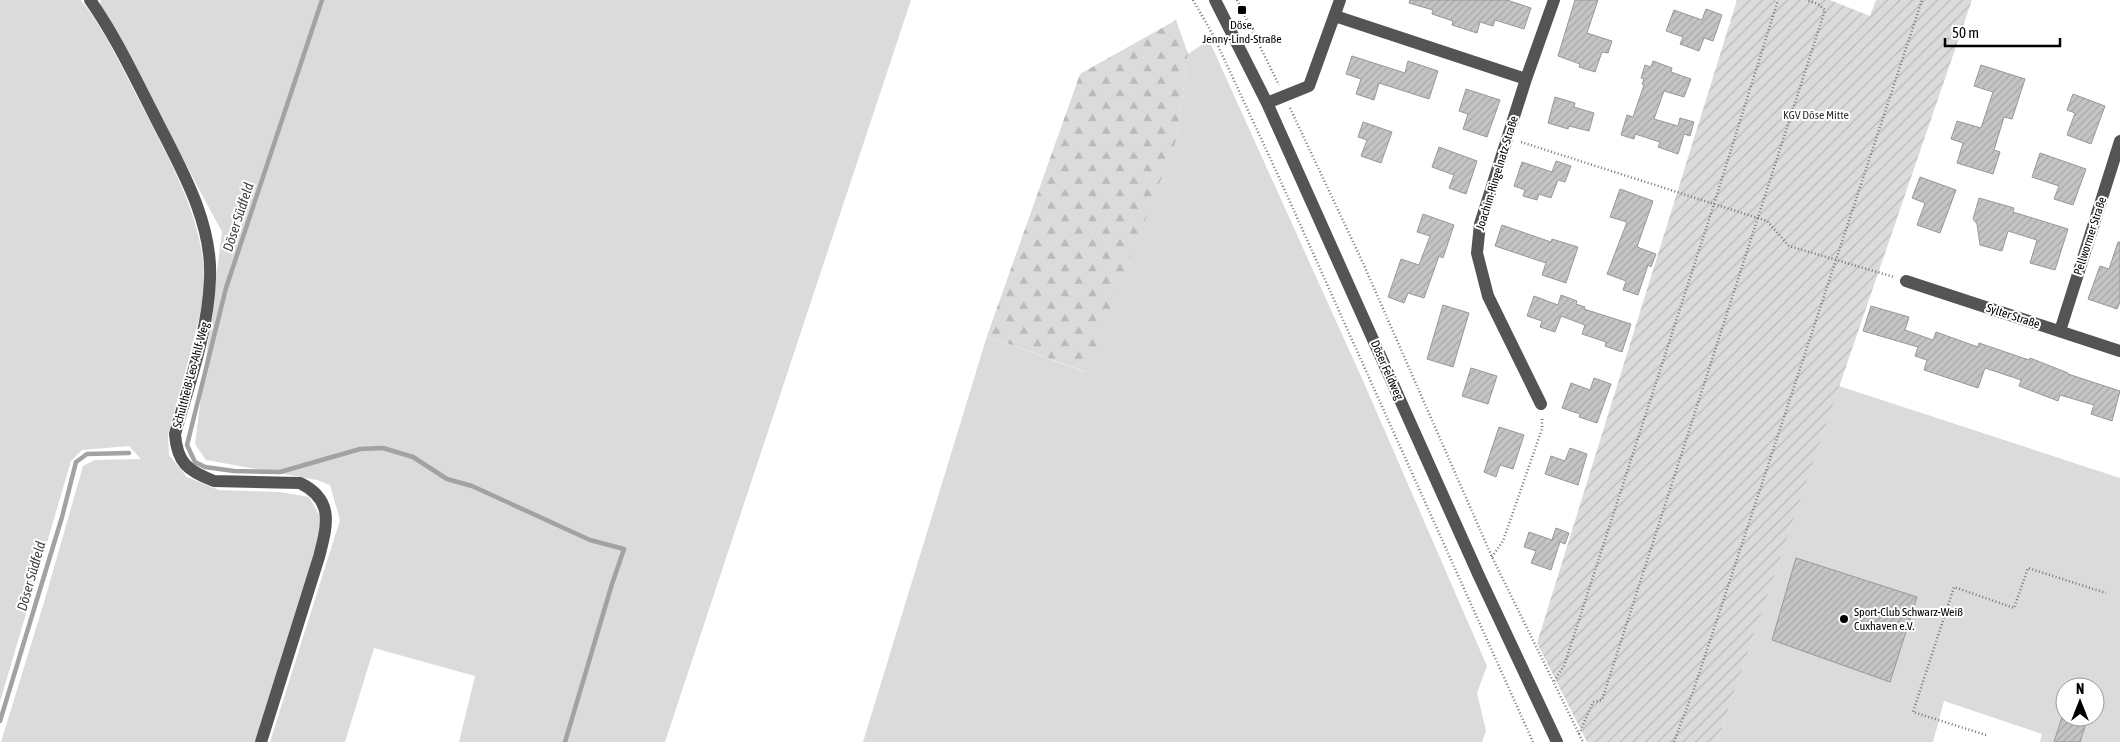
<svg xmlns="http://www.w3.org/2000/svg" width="2120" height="742" font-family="'Asap Condensed',sans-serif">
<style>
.grass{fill:#dbdbdb;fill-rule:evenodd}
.forest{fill:url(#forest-firs)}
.garden{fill:url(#garden-furrows)}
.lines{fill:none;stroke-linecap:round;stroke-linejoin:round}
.stream{stroke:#a2a2a2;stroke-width:4.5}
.building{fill:url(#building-hatch);stroke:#989898}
.path{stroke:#767676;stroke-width:2.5;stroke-dasharray:1 2.5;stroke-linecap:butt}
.minor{stroke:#545454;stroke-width:12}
.poi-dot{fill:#000;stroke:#fff;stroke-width:2}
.labels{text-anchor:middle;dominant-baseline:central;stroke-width:4;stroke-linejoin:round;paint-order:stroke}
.poi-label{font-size:12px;fill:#000;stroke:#fff}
.park-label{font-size:12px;fill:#323232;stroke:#fff}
.street-label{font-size:12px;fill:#000;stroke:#fff}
.water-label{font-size:14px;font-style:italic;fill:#434343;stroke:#fff}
</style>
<defs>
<pattern id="forest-firs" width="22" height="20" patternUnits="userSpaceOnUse" patternTransform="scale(1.25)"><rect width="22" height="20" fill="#dbdbdb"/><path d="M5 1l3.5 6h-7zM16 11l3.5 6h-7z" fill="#bababa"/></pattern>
<pattern id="garden-furrows" width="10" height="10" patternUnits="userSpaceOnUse" patternTransform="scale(1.25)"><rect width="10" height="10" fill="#dbdbdb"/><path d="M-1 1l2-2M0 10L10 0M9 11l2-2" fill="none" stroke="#bababa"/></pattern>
<pattern id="building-hatch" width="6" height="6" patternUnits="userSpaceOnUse" patternTransform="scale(1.25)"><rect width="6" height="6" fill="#c4c4c4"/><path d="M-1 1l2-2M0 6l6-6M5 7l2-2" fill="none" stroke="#a7a7a7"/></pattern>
</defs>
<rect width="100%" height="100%" fill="#fff"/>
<!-- grass -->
<path class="grass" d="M0 0H81C106 32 123 70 142 106 168 158 198 208 204 268 207 294 198 321 192 347 184 376 176 405 168 435L169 455 187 477 219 490 280 492 309 497 321 518 319 540 256 742H1L45 599 83 466 95 460 141 459 129 446 82 450 71 461 0 702Z
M101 0H911L665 742H459L475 676 374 648 345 742H270L340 520 330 485 317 480 206 460 195 444 222 232 100 4Z
M1209 40 1364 383 1487 666 1477 693 1486 731 1482 742H863L987 336 1085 372 1177 138 1188 54Z
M1839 386 2120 478V742H2040L2042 734 1944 701 1933 742H1717ZM2065 687H2095V717H2065Z"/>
<!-- forest -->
<path class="forest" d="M1176 20 1188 54 1177 138 1086 372 987 336 1080 74Z"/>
<!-- garden -->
<path class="garden" d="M1737 0H1830L1870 16 1876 0H1972L1717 742H1587L1537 643Z"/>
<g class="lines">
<!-- stream -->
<path class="stream" d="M322 0 226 288 187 445 195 462 205 467 234 471 280 472 360 449 383 448 413 457 447 479 472 486 590 540 624 549 612 584 565 742
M0 721 62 517 76 462 87 454 129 453"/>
</g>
<!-- building -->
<path class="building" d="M1410 0H1507L1531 8 1524 29 1495 20 1493 26 1480 22 1477 33 1452 25 1453 21 1432 14 1433 10 1409 3Z
M1575 0H1598L1587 33 1612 41 1608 53 1602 52 1595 72 1579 67 1580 64 1558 56Z
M1706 9 1722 15 1713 41 1704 38 1699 51 1680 44 1683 37 1666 31 1674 10 1702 20Z
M1352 56 1405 73 1408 61 1438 71 1429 99 1379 83 1374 100 1356 94 1361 79 1346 74Z
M1653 61 1672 68 1671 72 1691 79 1684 97 1664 91 1654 119 1678 126 1680 118 1694 122 1690 136 1684 134 1678 154 1658 147 1660 142 1635 134 1634 139 1621 135 1627 115 1633 117 1644 85 1642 84 1644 79 1641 78 1645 65 1651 67Z
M1981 65 2025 79 2012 119 2004 117 1994 150 2000 152 1993 174 1957 163 1963 143 1951 139 1957 121 1981 128 1993 92 1974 86Z
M1466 89 1500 100 1487 137 1463 129 1468 114 1459 111Z
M2073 94 2105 106 2091 144 2067 135 2075 113 2067 110Z
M1555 97 1575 103 1574 107 1594 113 1589 131 1569 126 1568 129 1548 123Z
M1363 122 1392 132 1381 163 1361 156 1367 140 1358 137Z
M1439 147 1477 161 1466 194 1449 188 1454 175 1432 167Z
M2040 153 2086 169 2073 205 2054 199 2059 186 2032 177Z
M1556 161 1571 166 1565 182 1558 180 1551 198 1539 194 1537 200 1523 196 1525 190 1514 186 1522 162 1552 172Z
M1920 177 1956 190 1940 233 1917 225 1925 203 1912 198Z
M1620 189 1653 201 1637 247 1656 254 1651 267 1648 265 1638 295 1623 290 1626 281 1607 274 1627 222 1610 217Z
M1979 198 2014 208 2013 212 2068 229 2055 270 2030 263 2037 240 2008 231 2002 251 1980 245 1977 224 1973 219Z
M1423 214 1454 225 1443 258 1439 256 1424 298 1408 293 1404 303 1388 297 1401 259 1419 265 1430 236 1417 232Z
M1502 225 1551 242 1552 239 1578 247 1566 283 1542 275 1546 263 1495 246Z
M2118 242H2120V302L2117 309 2088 299 2100 266 2109 269Z
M1561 295 1577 301 1576 304 1585 307 1584 309 1631 324 1622 352 1605 346 1606 342 1582 334 1585 325 1561 316 1555 332 1540 327 1542 321 1527 316 1534 296 1558 305Z
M1443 305 1469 313 1453 367 1427 359Z
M1871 306 1909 317 1905 330 1933 340 1936 332 1978 347 1979 343 2029 360 2030 358 2068 373V374L2120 391 2112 421 2091 414 2094 405 2060 395 2058 401 2019 386 2021 380 1985 368 1978 388 1924 370 1927 360 1915 356 1918 347 1863 331Z
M1471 368 1497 376 1488 404 1462 396Z
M1594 378 1611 384 1597 423 1579 417 1580 414 1562 408 1571 383 1590 390Z
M1499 427 1524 435 1513 469 1500 465 1496 477 1484 472Z
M1570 448 1587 454 1578 485 1545 474 1551 456 1565 461Z
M1556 528 1569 533 1565 544 1560 542 1551 570 1531 563 1536 551 1524 547 1529 532 1552 540Z
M1796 558 1917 597 1890 682 1772 640Z
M2062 717H2088L2080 742H2054Z"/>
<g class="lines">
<!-- path -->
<path class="path" d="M1193 0 1213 35 1277 173 1533 742
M1237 0 1279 85
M1290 108 1363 263 1492 557 1583 742
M1521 142 1767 221 1789 246 1894 277
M1492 557 1503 541 1542 429V418
M1554 681 1564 666 1714 204 1778 0
M1579 734 1593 702 1602 700 1825 10 1818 4 1806 0
M1986 735 1913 712 1954 587 2014 608 2028 568 2106 593
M1674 742 1694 689 1922 0"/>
<!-- minor -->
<path class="minor" d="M90 0C114 34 132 72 151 109 177 162 213 219 210 279 208 332 189 384 175 434 177 463 188 471 214 481L300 483C335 500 327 526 319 557L261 742
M1215 0 1267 103 1479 576 1557 742
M1335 16 1526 79
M1267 103 1309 86 1340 0
M1906 281 2120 351
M2060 331 2120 141
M1541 404 1488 296 1477 253 1480 224 1526 79 1554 0"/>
</g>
<!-- markers -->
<g class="poi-dot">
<rect x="1237" y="5" width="10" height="10" rx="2.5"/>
<circle cx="1844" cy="619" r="5"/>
</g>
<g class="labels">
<!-- poi labels -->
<g class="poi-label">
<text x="1242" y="25">Döse,<tspan x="1242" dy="14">Jenny-Lind-Straße</tspan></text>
<text x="1854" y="612" text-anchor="start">Sport-Club Schwarz-Weiß<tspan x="1854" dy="14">Cuxhaven e.V.</tspan></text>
</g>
<!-- park labels -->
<g class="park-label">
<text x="1816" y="115">KGV Döse Mitte</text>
</g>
<!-- street labels -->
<g class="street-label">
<text transform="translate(1497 173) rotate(-73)">Joachim-Ringelnatz-Straße</text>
<text transform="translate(2090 236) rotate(-72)">Pellwormer Straße</text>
<text transform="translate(2013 316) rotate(18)">Sylter Straße</text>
<text transform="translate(1387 370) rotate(66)">Döser Feldweg</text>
<text transform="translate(191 375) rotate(-75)">Schultheiß-Leo-Ahlf-Weg</text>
</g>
<!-- water labels -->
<g class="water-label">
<text transform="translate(238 217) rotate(-72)">Döser Südfeld</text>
<text transform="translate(31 576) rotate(-74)">Döser Südfeld</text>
</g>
</g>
<!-- north arrow -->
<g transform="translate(2080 702)"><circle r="24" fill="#ffffff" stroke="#999999"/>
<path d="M0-4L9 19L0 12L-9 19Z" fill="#000000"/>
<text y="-8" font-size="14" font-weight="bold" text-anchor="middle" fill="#000000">N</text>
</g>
<!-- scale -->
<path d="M1945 38v8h115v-8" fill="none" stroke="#000000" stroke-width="2.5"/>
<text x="1952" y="38" font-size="15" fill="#000000" stroke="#ffffff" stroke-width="4" paint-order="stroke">50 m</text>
</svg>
